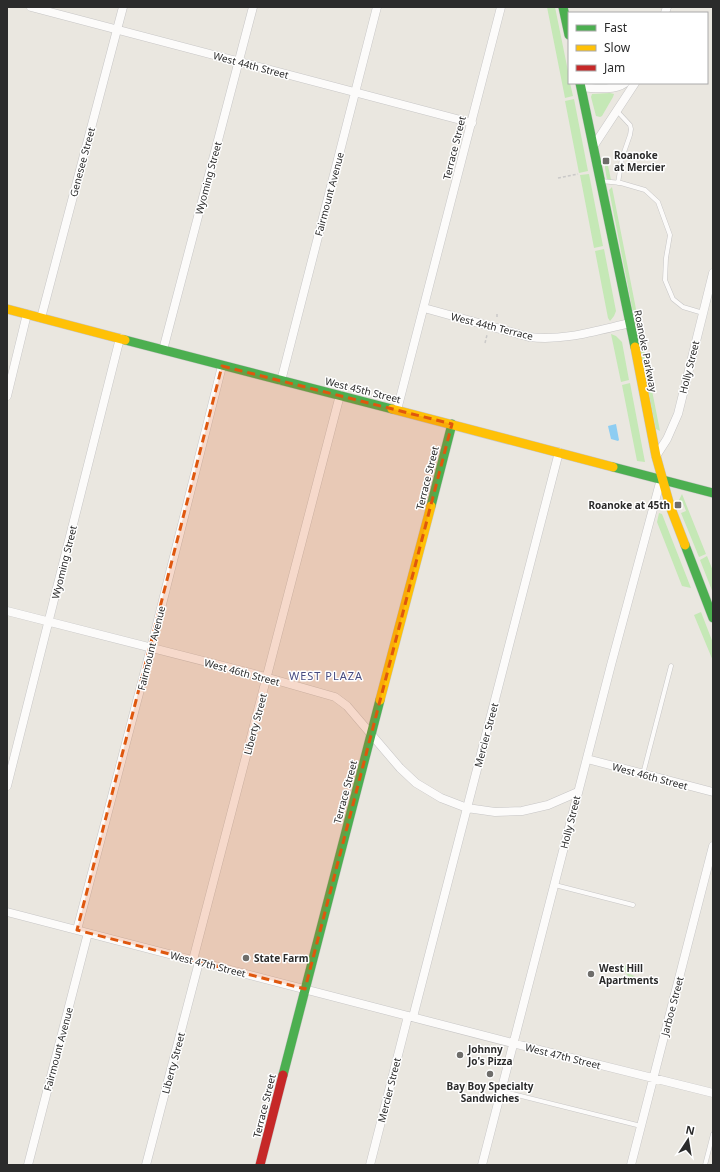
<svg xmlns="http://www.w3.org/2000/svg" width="720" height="1172" font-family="'Noto Sans',sans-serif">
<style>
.green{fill:#c5e8b6}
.water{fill:#8dcdf2}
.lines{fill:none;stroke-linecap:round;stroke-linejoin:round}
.lane-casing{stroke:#c7c6c6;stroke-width:5}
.street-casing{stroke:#c7c6c6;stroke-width:9}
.fast-casing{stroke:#c7c6c6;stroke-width:10}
.slow-casing{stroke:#c7c6c6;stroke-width:10}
.jam-casing{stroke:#c7c6c6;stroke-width:10}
.path{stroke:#cac9c8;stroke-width:1.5;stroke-dasharray:3 2;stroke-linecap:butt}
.lane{stroke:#fcfbfa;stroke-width:4}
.street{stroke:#fcfbfa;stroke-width:8}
.fast{stroke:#4caf50;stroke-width:9}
.slow{stroke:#ffc107;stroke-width:9}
.jam{stroke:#c62828;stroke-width:9}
.marked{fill:#df570e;fill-opacity:0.2;stroke:#df570e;stroke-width:3;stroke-dasharray:8 5;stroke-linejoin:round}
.poi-dot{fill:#6e6d6a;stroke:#fff;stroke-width:1.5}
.labels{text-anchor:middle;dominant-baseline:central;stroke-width:3;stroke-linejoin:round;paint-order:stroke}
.street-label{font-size:10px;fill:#2b2b2b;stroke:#fff}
.poi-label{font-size:10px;font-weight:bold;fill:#2b2b2b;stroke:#fff;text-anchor:start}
.neighbourhood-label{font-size:11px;letter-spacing:1px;fill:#474b80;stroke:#fff}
</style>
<rect width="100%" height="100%" fill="#eae7e0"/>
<!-- green -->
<path class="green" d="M547 7H555L569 76V83H570L573 96 565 98Z
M610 93 614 94 613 97 602 116 600 117 596 116 591 97 592 94Z
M574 99 588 171 579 173 565 101Z
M606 156 611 180H607L605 168Z
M589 174 603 246 594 248 580 175Z
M612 187 660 431 656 429 609 190Z
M604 249 616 311 614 316 610 321 608 318 595 251Z
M611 334 616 336 622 342 629 380 621 382Z
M630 383 645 462 637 461 622 385Z
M682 494 706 554 699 557 681 513 686 511 683 503 680 504 679 500Z
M659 513 662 514 691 588 682 586 657 522Z
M707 556 713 571V593L700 560Z
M701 612 713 643V661L694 615Z
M624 965 631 967 629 974 635 976 634 982 631 981 623 968Z"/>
<!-- water -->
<path class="water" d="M616 424 619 440 618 441 611 439 608 426Z"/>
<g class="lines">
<defs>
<path id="lane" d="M617 111 630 125 631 129 630 135 622 158 618 183
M601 181 621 183 645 190 658 202 670 235 666 258 665 280 673 299 683 307 703 313
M643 774 671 666
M555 885 633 905
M501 1091 641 1126
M705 1165 713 1134"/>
<path id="street" d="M31 7 472 123
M665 13 667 7
M581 87C594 88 614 91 625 83
M593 147 635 83
M424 308 529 337C564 341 595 331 630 323
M41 318 123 7
M163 350 253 7
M281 381 377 7
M7 396 27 314
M397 410 501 7
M656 456 667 439 678 414 713 273
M7 611 258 675 335 697 347 706 400 768 416 783 441 798 467 808 495 812 522 811 548 805 578 792
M587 759 713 792
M7 786 120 338
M7 912 512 1043 713 1093
M77 930 153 640 222 366
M193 960 340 395
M413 1017 559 452
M28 1165 88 933
M146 1165 199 962
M370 1165 408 1016
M482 1165 611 665 661 479
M631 1165 713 846"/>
<path id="fast" d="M563 7 569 35
M580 83 635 347
M125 340 392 409
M613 467 713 493
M431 506 452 424
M685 545 713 618
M283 1075 380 700"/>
<path id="slow" d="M7 309 125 340
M635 347 656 456 670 506 685 545
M392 409 613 467
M380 700 431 506"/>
<path id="jam" d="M260 1165 283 1075"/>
</defs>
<!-- lane casing -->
<use href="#lane" class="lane-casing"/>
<!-- street casing -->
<use href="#street" class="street-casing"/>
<!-- fast casing -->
<use href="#fast" class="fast-casing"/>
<!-- slow casing -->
<use href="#slow" class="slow-casing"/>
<!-- jam casing -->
<use href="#jam" class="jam-casing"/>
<!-- path -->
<path class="path" d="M558 178 578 174
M497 317V313
M485 343 487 335"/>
<!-- lane -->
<use href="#lane" class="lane"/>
<!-- street -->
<use href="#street" class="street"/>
<!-- fast -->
<use href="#fast" class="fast"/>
<!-- slow -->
<use href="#slow" class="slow"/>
<!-- jam -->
<use href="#jam" class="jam"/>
</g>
<!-- marked area -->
<path class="marked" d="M222 366 452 424 305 989 77 930Z"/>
<!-- markers -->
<g class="poi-dot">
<rect x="602" y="157" width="8" height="8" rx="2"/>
<rect x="674" y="501" width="8" height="8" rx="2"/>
<circle cx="246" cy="958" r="4"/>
<circle cx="591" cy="974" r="4"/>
<circle cx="460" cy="1055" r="4"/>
<circle cx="490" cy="1074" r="4"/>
</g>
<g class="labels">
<!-- street labels -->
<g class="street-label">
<text transform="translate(251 65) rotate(15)">West 44th Street</text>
<text transform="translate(454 148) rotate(-76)">Terrace Street</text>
<text transform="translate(82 162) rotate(-75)">Genesee Street</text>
<text transform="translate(208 178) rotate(-75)">Wyoming Street</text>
<text transform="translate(329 194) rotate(-75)">Fairmount Avenue</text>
<text transform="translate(492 326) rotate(14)">West 44th Terrace</text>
<text transform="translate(646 351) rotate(79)">Roanoke Parkway</text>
<text transform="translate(689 367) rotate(-76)">Holly Street</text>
<text transform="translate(363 390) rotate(14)">West 45th Street</text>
<text transform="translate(427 478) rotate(-76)">Terrace Street</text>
<text transform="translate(64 562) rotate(-76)">Wyoming Street</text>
<text transform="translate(151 648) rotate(-76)">Fairmount Avenue</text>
<text transform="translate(242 672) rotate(15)">West 46th Street</text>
<text transform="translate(255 724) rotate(-75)">Liberty Street</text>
<text transform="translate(486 735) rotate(-75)">Mercier Street</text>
<text transform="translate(650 776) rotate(15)">West 46th Street</text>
<text transform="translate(345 792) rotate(-75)">Terrace Street</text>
<text transform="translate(570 822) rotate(-76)">Holly Street</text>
<text transform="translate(208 964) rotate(14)">West 47th Street</text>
<text transform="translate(672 1006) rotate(-75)">Jarboe Street</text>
<text transform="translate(58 1049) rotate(-75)">Fairmount Avenue</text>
<text transform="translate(563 1056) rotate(14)">West 47th Street</text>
<text transform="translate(173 1063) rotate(-75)">Liberty Street</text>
<text transform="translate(389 1090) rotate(-76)">Mercier Street</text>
<text transform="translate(264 1106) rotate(-76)">Terrace Street</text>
</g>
<!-- poi labels -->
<g class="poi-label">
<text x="614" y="155">Roanoke<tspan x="614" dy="12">at Mercier</tspan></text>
<text x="670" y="505" text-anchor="end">Roanoke at 45th</text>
<text x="254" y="958">State Farm</text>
<text x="599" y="968">West Hill<tspan x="599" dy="12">Apartments</tspan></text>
<text x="468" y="1049">Johnny<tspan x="468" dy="12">Jo's Pizza</tspan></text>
<text x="490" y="1086" text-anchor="middle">Bay Boy Specialty<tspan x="490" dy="12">Sandwiches</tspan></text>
</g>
<!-- neighbourhood labels -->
<g class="neighbourhood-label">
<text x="326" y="675">WEST PLAZA</text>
</g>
</g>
<!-- border -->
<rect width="720" height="1172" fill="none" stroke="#2b2b2b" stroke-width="16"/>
<!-- legend -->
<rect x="568" y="12" width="140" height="72" fill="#ffffff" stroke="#aaaaaa"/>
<rect x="576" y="25" width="20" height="6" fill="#4caf50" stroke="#aaaaaa"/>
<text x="604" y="32" font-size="12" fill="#2b2b2b">Fast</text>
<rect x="576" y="45" width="20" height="6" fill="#ffc107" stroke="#aaaaaa"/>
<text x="604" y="52" font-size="12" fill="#2b2b2b">Slow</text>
<rect x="576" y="65" width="20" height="6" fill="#c62828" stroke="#aaaaaa"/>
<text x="604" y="72" font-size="12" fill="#2b2b2b">Jam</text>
<!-- north arrow -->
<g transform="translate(688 1140) rotate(12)" stroke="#ffffff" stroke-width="3" paint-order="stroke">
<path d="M0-3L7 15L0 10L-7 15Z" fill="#2b2b2b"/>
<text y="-6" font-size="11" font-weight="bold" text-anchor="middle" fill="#2b2b2b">N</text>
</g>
</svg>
